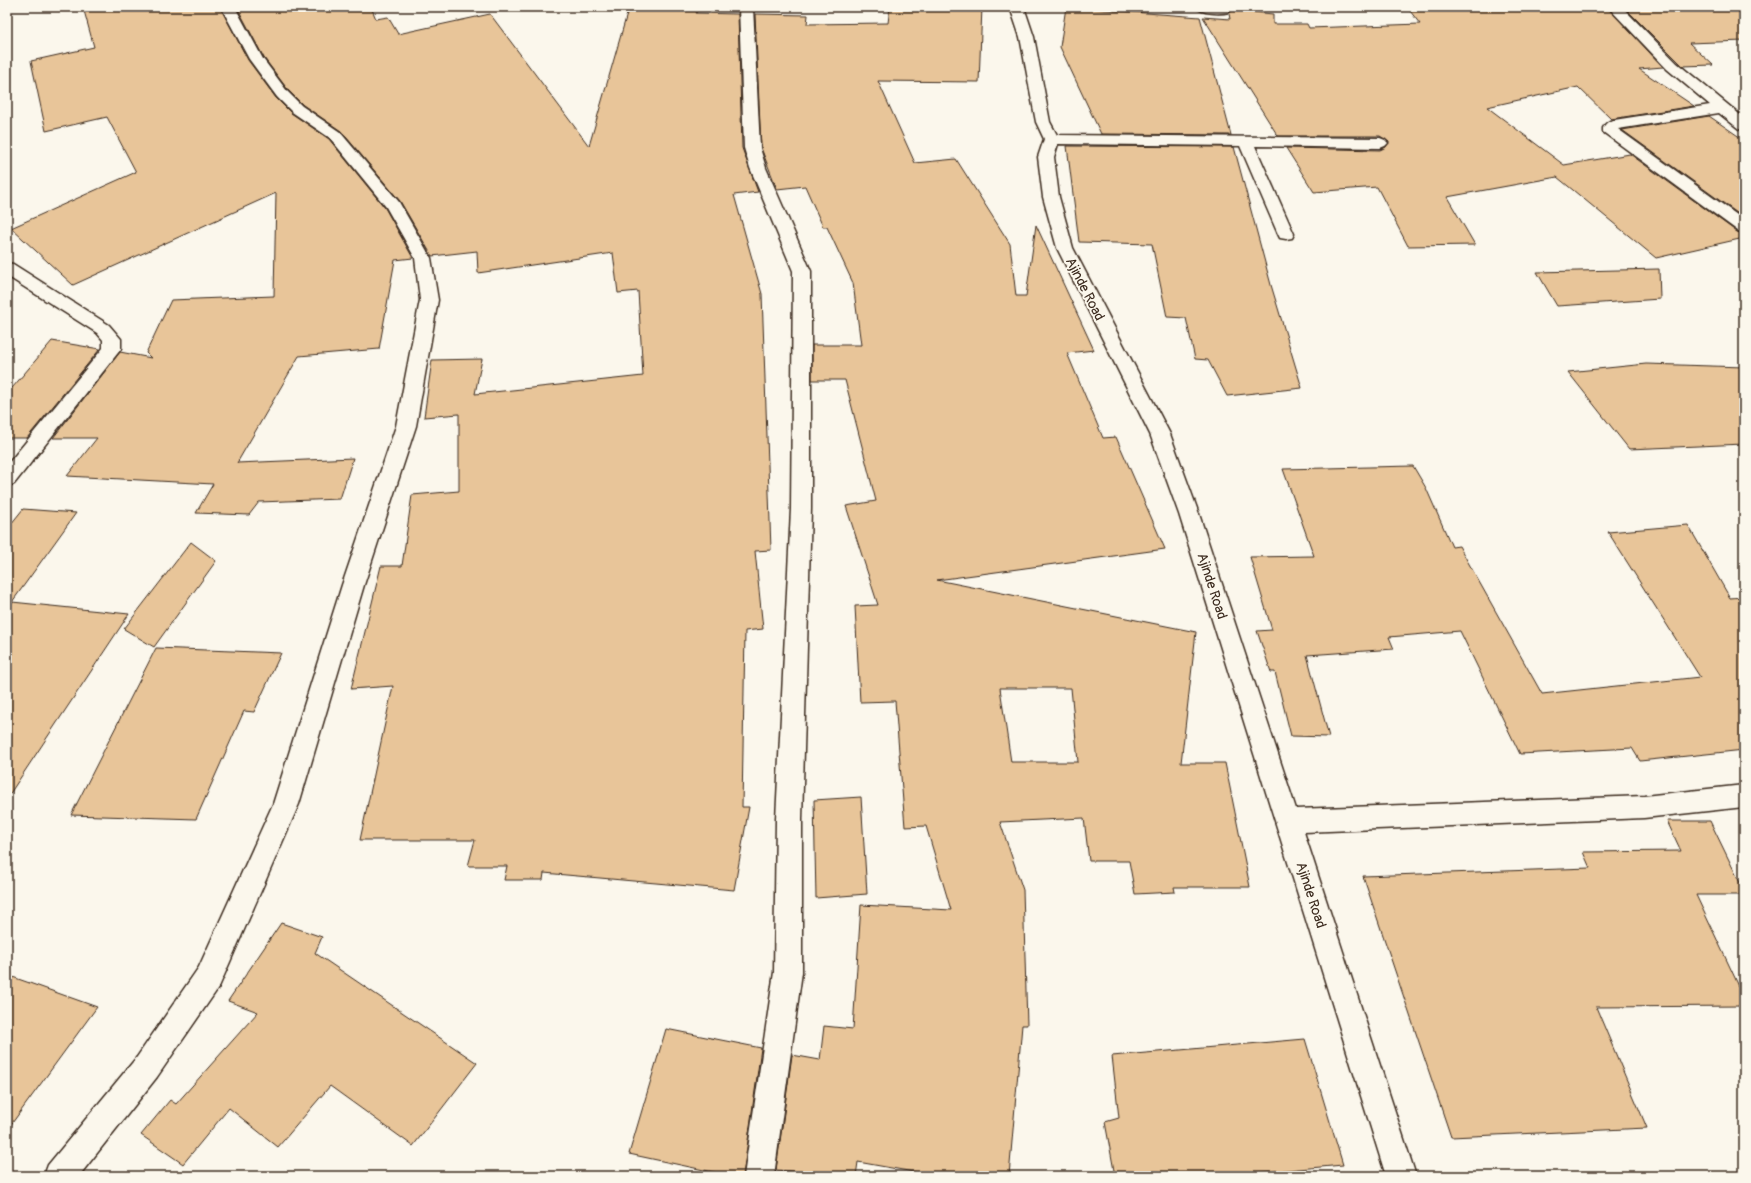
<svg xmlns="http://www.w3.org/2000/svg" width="1751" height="1183" font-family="Pangolin,sans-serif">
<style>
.building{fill:#e8c599;stroke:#3b2a1e;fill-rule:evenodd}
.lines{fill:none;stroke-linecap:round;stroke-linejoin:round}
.street-casing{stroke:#3b2a1e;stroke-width:3}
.street{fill:#fbf7ec;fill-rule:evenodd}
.labels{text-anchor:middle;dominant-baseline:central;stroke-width:4;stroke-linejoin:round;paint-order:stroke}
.street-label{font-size:14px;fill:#3b2a1e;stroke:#fbf7ec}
</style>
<rect width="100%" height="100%" fill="#fbf7ec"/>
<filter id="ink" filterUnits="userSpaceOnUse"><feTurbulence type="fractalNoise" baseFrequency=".025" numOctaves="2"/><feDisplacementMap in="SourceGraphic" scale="8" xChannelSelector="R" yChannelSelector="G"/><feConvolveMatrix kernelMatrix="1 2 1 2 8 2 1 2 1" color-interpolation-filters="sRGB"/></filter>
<g filter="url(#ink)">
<!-- building -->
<path class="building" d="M83 7H220L248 60 276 98 291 113 329 139 385 208 413 258 395 260 379 349 299 356 237 463 353 458 340 499 259 502 249 515 196 513 213 484 67 476 97 438H53L120 352 151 358 146 353 171 300 274 296 276 193 73 285 11 228 136 172 107 117 46 131 31 61 94 47Z
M237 7H371L376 19 388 17 398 34 490 14 589 146 629 7H699L696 13 738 14 742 148 758 192 734 195 762 294 771 550 755 551 763 629 745 631 742 807H749L734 890 544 873 543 880H504L507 866H468L475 840H360L393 686 351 689 381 566H402L412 495 459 491V414L424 417 432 360 482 359 475 394 643 376 638 291 618 293 613 253 478 273 477 251 432 256 400 201 341 131 303 105 288 90 264 58Z
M890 7H982L979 82 878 81 915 163 956 159 1010 244 1016 296H1026L1036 225 1094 350 1067 353 1103 438 1116 437 1165 549 937 580 1196 632 1181 763H1225L1250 887H1174L1175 892 1135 894 1129 861H1089L1084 818 1000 822 1023 890 1027 1025H1022L1009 1176H936L858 1162 856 1176 776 1170 792 1055 820 1060 824 1026 853 1029 861 905 951 910 926 826 905 827 895 701 860 702 855 606 878 605 846 506 876 501 845 380H812V345H861L853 283 827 227H823L805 186 777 189 761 148 755 14 808 15 807 24 888 23ZM1000 688H1071L1078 762H1011Z
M1066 7 1200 17 1231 135 1101 134 1060 47Z
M1407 7H1607L1663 67 1639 69 1694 106 1611 119 1578 87 1487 107 1564 165 1630 154 1737 232 1744 234V238L1656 258 1557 177 1447 197 1475 245 1408 246 1377 187 1314 192 1286 148 1380 150 1386 147 1389 142 1380 136H1278L1203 17 1230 19 1229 14 1232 10 1273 14V24H1307L1309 28 1420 24Z
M1624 7H1744V41L1689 43 1713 65 1683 66Z
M1709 116 1744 140V218L1622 130Z
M1067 146 1234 147 1271 285 1302 388 1227 396 1208 360 1195 359 1186 318 1167 317 1152 244 1079 242Z
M1659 269 1660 299 1572 305 1557 306 1537 272Z
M52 341 100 349 27 438H7V394Z
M1646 364 1744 367V444L1629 449 1568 372Z
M1413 466 1426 488 1452 547 1459 546 1542 694 1700 677 1608 532 1688 525 1730 598 1744 597V750L1640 761 1632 748 1520 754 1460 631 1389 637 1394 649 1307 655 1329 737 1291 736 1275 672H1271L1257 631 1272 630 1250 557 1314 556 1283 469Z
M23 509 76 513 12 602 129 614 7 798V529Z
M191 542 216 561 154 647 124 629Z
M156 648 281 653 254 712 244 711 196 819 71 815Z
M861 797 867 894 816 898 814 800Z
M1667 821H1710L1744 891V895H1696L1744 997V1006L1596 1007 1647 1128 1451 1137 1363 876 1590 868 1583 852 1681 851Z
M281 923 322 937 315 953 477 1063 413 1146 330 1086 278 1147 229 1108 183 1164 141 1135 170 1100 176 1104 258 1012 228 1001Z
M7 975 97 1007 7 1130Z
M666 1029 761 1048 743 1176H732L629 1154Z
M1305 1039 1343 1165 1220 1176H1115L1105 1122 1119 1118 1112 1056Z"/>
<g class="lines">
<defs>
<path id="street" d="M221 7H235L263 59 287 91 302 106 340 132 399 202 431 258 438 300 416 426 364 585 299 804 219 987 157 1077 79 1176H44L48 1165 137 1057 199 967 273 804 342 585 396 426 420 300 415 258 386 207 330 138 292 112 277 97 249 59Z
M739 7H753L760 148 766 168 811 271V509L802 819V972L774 1176H744L774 972 776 819 791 509 793 271 750 168 744 148Z
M1010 7H1024L1034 37 1050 122 1057 135 1380 138 1385 140 1388 143 1385 146 1380 148 1255 146 1294 234 1292 238 1286 239 1280 238 1278 234 1240 146 1058 144 1054 157 1059 197 1073 248 1170 434 1199 514 1296 809 1644 796 1744 785V807L1644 818 1304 832 1416 1176H1386L1179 514 1150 434 1057 248 1043 197 1038 157 1044 139 1036 122 1020 37Z
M1196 7H1229L1231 9 1229 12C1221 14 1201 14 1196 7Z
M1608 7H1622L1677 63 1744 118V130L1739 129 1719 113 1618 129 1744 220V233L1738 231 1603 132V128C1606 123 1608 121 1614 120L1710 105 1667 69Z
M7 263 13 264 109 325 121 339V349L14 484 7 486V465L103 348V340L97 333 7 276Z"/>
</defs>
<!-- street casing -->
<use href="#street" class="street-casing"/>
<!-- street -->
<use href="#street" class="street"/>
</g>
</g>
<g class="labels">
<!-- street labels -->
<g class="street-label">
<text transform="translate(1085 289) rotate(63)">Ajinde Road</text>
<text transform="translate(1212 586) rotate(72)">Ajinde Road</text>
<text transform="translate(1311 895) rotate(72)">Ajinde Road</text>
</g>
</g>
<!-- margin -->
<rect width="1751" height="1183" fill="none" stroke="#fbf7ec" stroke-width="24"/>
<rect x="12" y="12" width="1727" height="1159" fill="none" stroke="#3b2a1e" stroke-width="1.5" filter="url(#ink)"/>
</svg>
